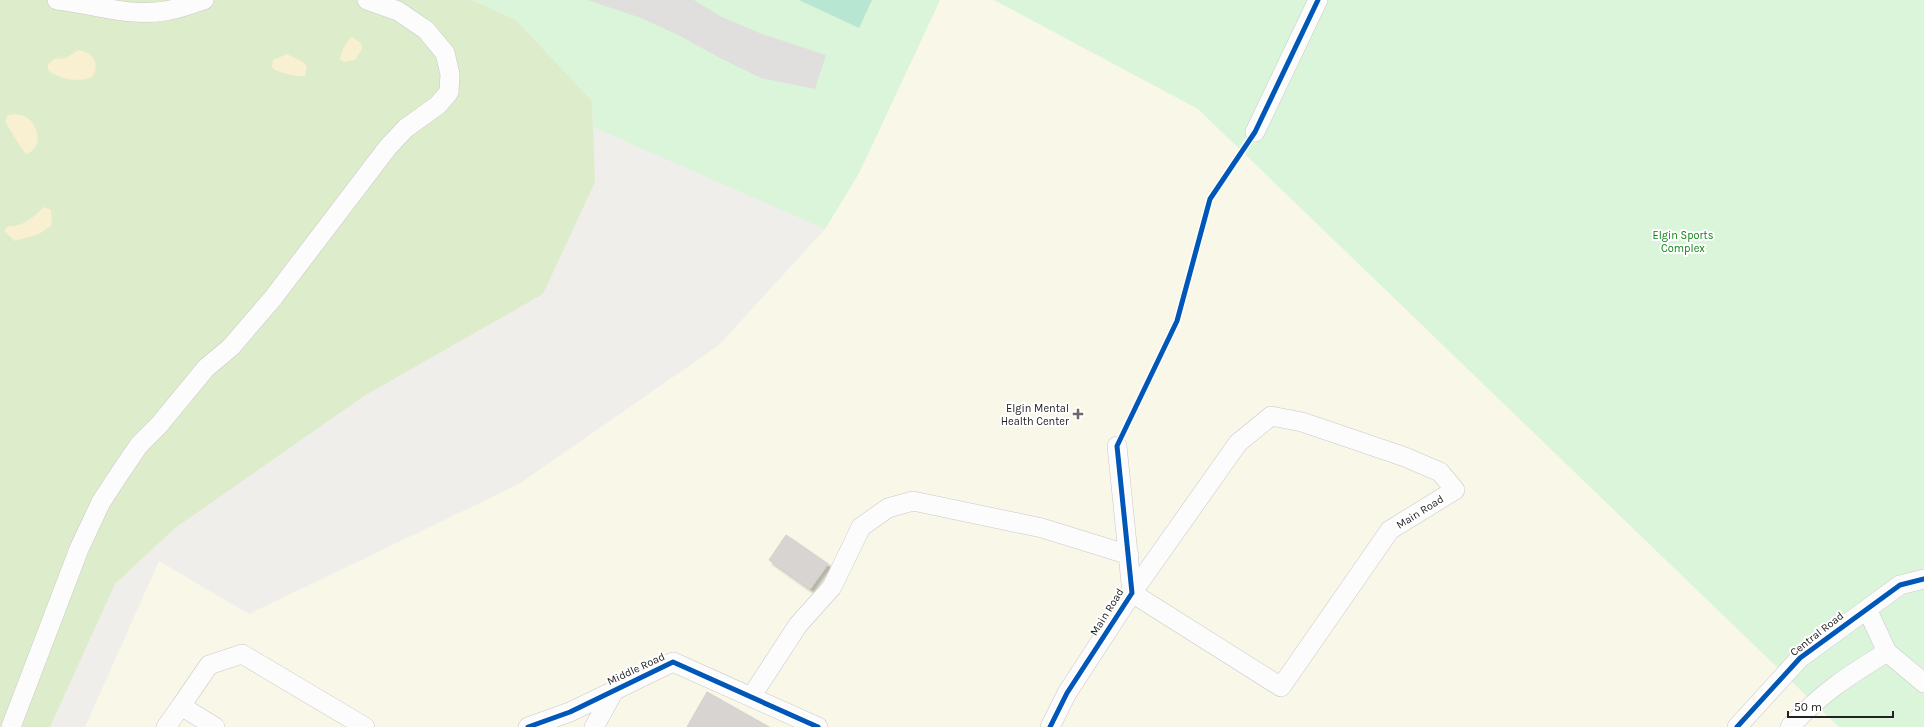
<svg xmlns="http://www.w3.org/2000/svg" width="1924" height="727" font-family="Karla,sans-serif">
<style>
.education{fill:#f8f7e8}
.grass{fill:#ddeccb}
.sand{fill:#f8f0d0}
.park{fill:#daf5da}
.pitch{fill:#b7e6d2}
.parking{fill:#e0dfde}
.building{fill:#d7d4d2;stroke:#d3d0cc;filter:url(#shadow)}
.lines{fill:none;stroke-linecap:round;stroke-linejoin:round}
.minor-casing{stroke:#c9c8c7;stroke-width:20}
.minor{stroke:#fdfcfc;stroke-width:19}
.cycleway-casing{stroke:#fff;stroke-width:8}
.cycleway{stroke:#0057b8;stroke-width:5}
.poi-dot{fill:#6a6968;stroke:#fff;stroke-width:1.5}
.labels{text-anchor:middle;dominant-baseline:central;stroke-width:4;stroke-linejoin:round;paint-order:stroke}
.park-label{font-size:11px;fill:#0c8416;stroke:#fff}
.poi-label{font-size:11px;fill:#222;stroke:#fff;text-anchor:end}
.street-label{font-size:11px;fill:#222;stroke:#fff}
</style>
<defs>
<filter id="shadow"><feDropShadow dx="3.5" dy="3.5" stdDeviation="1" flood-color="#0004"/></filter>
</defs>
<rect width="100%" height="100%" fill="#f0eeeb"/>
<!-- education -->
<path class="education" d="M940 0H996L1255 132 1848 727H85L159 561 249 614 519 484 719 345 825 229 859 173Z"/>
<!-- grass -->
<path class="grass" d="M0 0H472L516 20 592 101 595 182 543 294 364 396 175 528 115 584 50 727H0Z"/>
<!-- sand -->
<path class="sand" d="M352 37 361 43 362 49 355 60 344 62 340 59C342 50 345 43 352 37Z
M78 50C93 52 101 64 92 77 79 83 58 79 48 70V64L54 59 66 58Z
M287 54 303 62 307 66 305 76C300 78 276 72 272 68L273 60Z
M15 114C20 115 26 116 30 120 40 131 42 148 26 154 20 147 10 130 5 121L8 115Z
M44 207 51 210 52 225 39 234 15 241 4 231 8 226C24 227 33 217 44 207Z"/>
<!-- park -->
<path class="park" d="M472 0H940L859 173 825 229 593 127 592 101 516 20Z
M994 0H1924V727H1839L1198 109Z"/>
<!-- pitch -->
<path class="pitch" d="M799 0H872L859 28Z"/>
<!-- parking -->
<path class="parking" d="M587 0H694L720 16 762 34 826 55 815 89 761 78 720 58 678 35 641 18Z"/>
<!-- building -->
<path class="building" d="M786 535 828 564 810 589 769 560Z
M707 692 769 727H687Z"/>
<g class="lines">
<defs>
<path id="minor" d="M57 0C93 4 128 17 165 11 178 9 191 4 204 0
M1255 132 1318 0
M1271 416 1302 422 1405 457 1440 472 1455 490 1390 530 1281 687 1132 593 1238 443Z
M1867 609 1887 652 1924 683
M751 697 798 625 832 587 861 527 888 508 913 501 1042 528 1129 555
M181 706 209 665 242 654 365 727
M11 727 79 549 101 502 118 476 139 445 159 425 206 368 231 347 273 298 388 147 406 128 438 105 449 92 450 74 445 53 426 30 398 11 367 0
M166 727 181 706 215 727
M528 727 570 712 673 662 818 727
M594 727 614 691
M1050 727 1067 693 1132 593 1117 446
M1737 727 1800 658 1900 585 1924 579
M1790 727C1820 694 1849 675 1887 652"/>
</defs>
<!-- minor casing -->
<use href="#minor" class="minor-casing"/>
<!-- minor -->
<use href="#minor" class="minor"/>
<defs>
<path id="cycleway" d="M528 727 570 712 673 662 818 727
M1050 727 1067 693 1132 593 1117 446 1177 321 1210 199 1255 132 1318 0
M1737 727 1800 658 1900 585 1924 579"/>
</defs>
<!-- cycleway casing -->
<use href="#cycleway" class="cycleway-casing"/>
<!-- cycleway -->
<use href="#cycleway" class="cycleway"/>
</g>
<!-- markers -->
<path class="poi-dot" d="M1076 408h4v4h4v4h-4v4h-4v-4h-4v-4h4z"/>
<g class="labels">
<!-- park labels -->
<g class="park-label">
<text x="1683" y="235">Elgin Sports<tspan x="1683" dy="13">Complex</tspan></text>
</g>
<!-- poi labels -->
<g class="poi-label">
<text x="1069" y="408">Elgin Mental<tspan x="1069" dy="13">Health Center</tspan></text>
</g>
<!-- street labels -->
<g class="street-label">
<text transform="translate(1420 512) rotate(-32)">Main Road</text>
<text transform="translate(1107 612) rotate(-58)">Main Road</text>
<text transform="translate(1817 634) rotate(-38)">Central Road</text>
<text transform="translate(636 669) rotate(-25)">Middle Road</text>
</g>
</g>
<!-- scale -->
<path d="M1788 711v6h105v-6" fill="none" stroke="#222222" stroke-width="2"/>
<text x="1794" y="711" font-size="12" fill="#222222" stroke="#ffffff" stroke-width="3" paint-order="stroke">50 m</text>
</svg>
